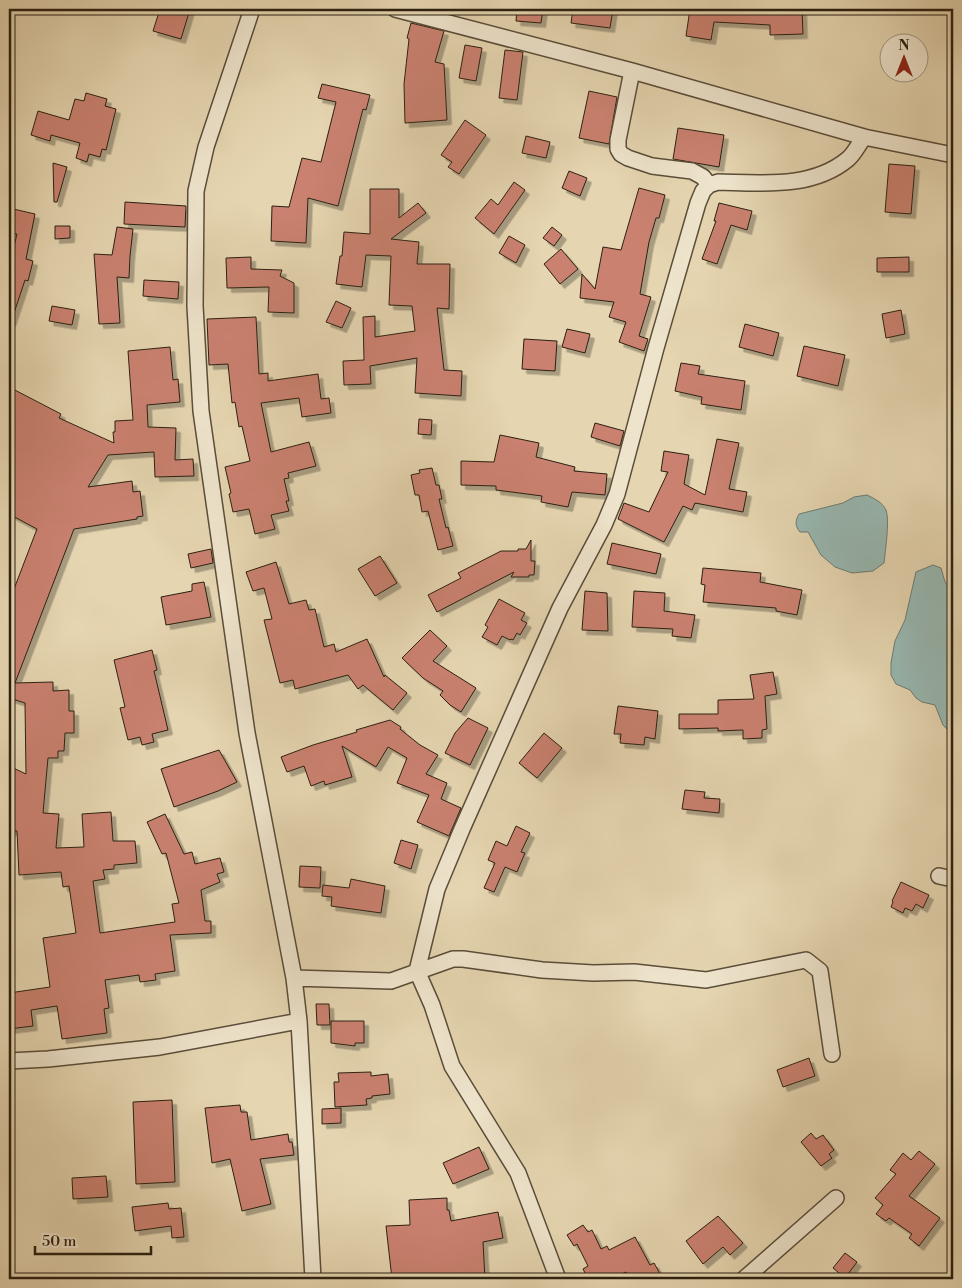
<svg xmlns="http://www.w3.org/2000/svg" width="962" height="1288" font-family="'Libre Bodoni',serif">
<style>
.water{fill:#97b8b2;stroke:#6c7b72}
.building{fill:#ca816f;stroke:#2b2011;filter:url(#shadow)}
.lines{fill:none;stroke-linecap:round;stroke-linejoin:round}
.minor-casing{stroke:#5a4d39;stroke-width:18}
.minor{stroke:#eee4cc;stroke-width:15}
</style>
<defs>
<filter id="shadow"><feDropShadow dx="4.5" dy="4.5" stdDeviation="0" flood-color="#0004"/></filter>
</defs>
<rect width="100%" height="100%" fill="#e5d5b0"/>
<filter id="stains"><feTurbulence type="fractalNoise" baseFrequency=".004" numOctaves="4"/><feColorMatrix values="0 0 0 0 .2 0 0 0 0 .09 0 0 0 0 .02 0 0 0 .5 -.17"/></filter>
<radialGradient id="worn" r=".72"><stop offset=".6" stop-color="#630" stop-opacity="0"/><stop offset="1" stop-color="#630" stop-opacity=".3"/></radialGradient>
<!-- water -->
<path class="water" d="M867 495C875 499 882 502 886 510 890 520 885 552 884 563L873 571 852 573 835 567 821 555 808 532H800C795 526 795 521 799 514L843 503 854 497Z
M933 565 941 568 945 582 953 593V731L948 730 943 725 935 705 922 702 916 698 910 690 896 684 891 675V663L895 641 905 620 916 572Z"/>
<!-- building -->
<path class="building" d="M160 9H190L181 39 153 31Z
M517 9H543L541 23 516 21Z
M573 9H613L610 28 571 23Z
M690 9H802L803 34 770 35V25L714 22 711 40 686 36Z
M411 23 444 31 435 62 444 64 447 120 405 123 404 84 409 39 407 38Z
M465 45 482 48 476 81 459 78Z
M505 50 523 52 517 100 499 98Z
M322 84 370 95 366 110 363 109 338 206 308 198 306 243 271 241 272 206 289 207 302 158 321 162 336 102 318 98Z
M589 91 617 97 609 144 579 138Z
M86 93 107 99 105 106 116 109 106 150 102 149 100 157 89 154 87 162 76 158 80 143 51 135 50 141 31 135 38 111 69 120 75 99 84 101Z
M465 120 486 135 459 174 448 167 452 162 441 155Z
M678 128 724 135 719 167 673 159Z
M526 136 550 142 546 158 522 153Z
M53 163 67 167 57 202H54Z
M889 164 915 166 911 214 885 212Z
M569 171 587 178 580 196 562 188Z
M514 182 525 190 494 234 475 218 491 199 498 205Z
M639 188 665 195 659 218H656L649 242 640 294 651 297 639 336 648 339 644 351 619 342 626 322 609 317 614 302 580 298 582 274 595 289 603 247 621 250Z
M370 189H399V218L418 203 426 213 391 239 419 242 417 264H450L449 309 437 308 444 370 462 371 461 396 415 393 417 358 370 366 371 384 344 385 343 361 364 360 363 317 375 316V337L415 331 412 306 389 305 391 256 366 255 362 287 336 284 340 256H342L344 232 370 234Z
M125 202 186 206 185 227 124 224Z
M719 203 752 211 747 230 731 225 717 264 702 259 716 221H714Z
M9 208 35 214 26 259 33 261 28 281 25 280 11 322 9 321V267L17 234 9 232Z
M55 226H70V238L55 239Z
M117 227 133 229 130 256 129 278 117 277 120 323 99 324 94 254 112 255Z
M552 227 562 235 554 246 543 238Z
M509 236 525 245 516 263 499 253Z
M561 249 578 269 560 284 544 264Z
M251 257V269L282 270 280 276 294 283V313L268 312 269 287 227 288 226 258Z
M909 257V272H877V258Z
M144 280 179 282 178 299 143 296Z
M336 301 351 308 342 328 326 322Z
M52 306 75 310 72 325 49 321Z
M901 310 905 334 886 338 882 314Z
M256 317 259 374 268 373V381L318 374 321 399 329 398 331 413 302 417 299 398 261 403 271 452 309 442 316 466 288 473 289 478 284 479 289 501H286L289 511 271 515 275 529 255 534 249 509 233 512 229 494 231 493 225 467 250 461 242 426 239 427 235 402 232 403 228 364 209 365 207 319Z
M745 324 779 333 773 356 739 347Z
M567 329 590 334 585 353 562 347Z
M524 339 557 341 555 371 522 369Z
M804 346 845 355 838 386 797 376Z
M170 347 173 380 178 379 180 402 147 405 148 427 176 428 175 460 193 459 194 476 155 477 154 452 108 455 88 487 132 481 133 492 140 491 143 516 137 517V519L74 529 15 683 53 682V691L69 690V711H74V733H65L64 751H58V758H48L43 813 59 814 56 848 84 847 82 814 111 812 113 841H135L137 863 114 865V869L103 870 105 879 93 881 100 933 175 922 172 904 179 903 166 853 162 854 147 822 165 814 184 854 192 852 195 864 220 858 224 872 217 874 220 882 201 890 205 921H211V933L170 935 175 971 155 974 156 980 140 982 139 975 105 980 109 1008 104 1009 107 1033 62 1039 57 1006 31 1010 33 1026 9 1029V993L50 987 43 938 76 933 69 886 63 887 61 872 19 875 17 831H9V766L26 774 25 703 9 698V602L37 529 9 514V387L61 414 59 418 114 443 113 432H115V421L133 420 128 351Z
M681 363 700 366 698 374 745 381 741 410 701 404 702 397 675 391Z
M419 419 432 420 431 435 418 434Z
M595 423 624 431 620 446 591 437Z
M500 435 539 443 536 457 575 467 574 471 607 474 605 495 572 492 568 507 541 502 542 496 496 490V486L461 485V461L494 462Z
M717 439 739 443 729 489 747 492 743 512 695 503 692 510 683 506 664 542 618 519 624 503 649 512 668 472 661 471 664 451 689 455 684 484 705 495Z
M432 468 436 485H439L442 499H439L446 528 448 527 453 546 438 550 428 511 422 512 419 495H415L411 475 420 473 419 470Z
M531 540V561H535L534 575H529V577H511L514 572 437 612 428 595 461 578 458 573 501 551H518V549H526Z
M612 543 661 554 656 574 607 564Z
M211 549 213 563 191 568 188 554Z
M380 556 397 583 375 596 358 569Z
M276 562 289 604 306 600 309 610 315 609 324 647 334 644 336 652 367 639 384 677 385 675 407 693 393 710 363 685 358 689 348 675 295 689 293 680 280 683 264 620 272 619 264 588 253 591 246 572Z
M703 568 761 573 760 582 802 590 797 615 776 611V608L703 602 705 585 701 584Z
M204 582 211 617 166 625 161 597 192 591V584Z
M585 591 607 593 608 631 582 630Z
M634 591 665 593 664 611 695 615 691 638 672 636 673 629 632 627Z
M499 599 525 613 521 620 527 623 520 635 517 633 513 640 511 639 510 640 502 636 497 645 482 637 488 627 485 625Z
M430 630 447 646 433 661 476 688 461 712 450 705 440 695 443 691 423 678 402 658Z
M152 650 157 670 154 671 168 730 152 734 154 742 142 745 140 737 128 740 120 708 125 707 114 660Z
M773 672 777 694 765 696 767 729 762 730V738L743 739V730L718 731V728L679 729V714H718V700L754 699 750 675Z
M618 706 658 711 655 739 645 737 644 745 620 743 621 734H614Z
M468 718 488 728 470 765 445 753 455 733Z
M390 720 401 727 400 729 420 745 438 755 426 774 447 783 441 799 461 808 449 836 417 822 429 795 397 783 407 758 388 747 376 767 342 746 352 777 325 785 324 781 311 786 304 766 287 772 281 757 313 745 357 732 356 730Z
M544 733 562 748 537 778 519 763Z
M219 750 237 782 218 791 174 807 161 769Z
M685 790 705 792 704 798 720 799 719 813 682 809Z
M516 826 530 833 521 852 525 853 517 872 505 867 494 892 484 888 495 863 488 860 496 841 507 846Z
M401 840 418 845 411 869 394 863Z
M300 866 321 867 320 888 299 887Z
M351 879 385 886 381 913 331 906 332 897 322 896 323 885 349 888Z
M901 882 929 895 923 908 916 904 912 911 905 908 903 913 891 907 893 902 892 901Z
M316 1004H329L330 1025H317Z
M331 1021H364V1043H355V1046L331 1043Z
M809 1058 815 1076 783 1087 777 1070Z
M371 1072V1076L388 1074 390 1094 372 1096V1098L366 1099 367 1105 335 1107 334 1082H339L338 1073Z
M172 1100 175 1182 136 1184 133 1102Z
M240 1105 241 1112H247L251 1140 288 1134 289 1142H292L294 1155 260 1159 271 1204 242 1211 230 1159 212 1163 205 1108Z
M341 1108V1123L322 1124V1109Z
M811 1133 816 1139 823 1135 834 1150 829 1154 832 1158 821 1166 801 1142Z
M479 1147 489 1169 453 1184 443 1163Z
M919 1151 935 1164 909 1196 940 1218 919 1246 909 1238 912 1234 889 1218 886 1221 876 1214 883 1205 875 1198 896 1174 890 1170 903 1153 911 1160Z
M106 1176 108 1197 73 1199 72 1178Z
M447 1198V1210H449L451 1221 498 1212 503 1238 483 1242 485 1279H392L386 1226 410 1225 409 1200Z
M168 1203 169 1209 181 1208 184 1237 172 1238 171 1226 135 1231 132 1207Z
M718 1216 743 1243 730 1255 723 1247 703 1264 686 1241Z
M583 1225 588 1232 592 1230 601 1249 607 1246 609 1250 635 1237 650 1265 654 1263 663 1279H627L629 1278 626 1272 611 1279H588L583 1269 588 1266 577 1244 574 1246 567 1235Z
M845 1253 857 1262 845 1278 833 1268Z"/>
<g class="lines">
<defs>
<path id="minor" d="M252 9 206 147 196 191 195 306 201 411 247 733 294 978 299 1021 313 1279
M395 9 632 71 864 137 953 155
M709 185 718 182C762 183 812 189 848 159 854 154 859 144 864 137
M939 876 953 879
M294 978 391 981 453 959H463L542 970 593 973 634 972 706 980 806 960 820 971 832 1054
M9 1061 48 1059 160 1047 299 1021
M558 1279 518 1173 452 1066 432 1005 417 971 437 889 462 829 560 608 604 525 617 494 656 348 698 203 703 191 709 185 703 177 692 171 652 166 628 158 621 154 618 149V140L632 71
M744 1279 836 1198"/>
</defs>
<!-- minor casing -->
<use href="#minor" class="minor-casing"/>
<!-- minor -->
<use href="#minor" class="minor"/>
</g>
<!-- margin -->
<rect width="962" height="1288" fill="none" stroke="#e5d5b0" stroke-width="30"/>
<rect x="10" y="10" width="942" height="1268" fill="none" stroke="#2b2011" stroke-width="2.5"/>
<rect x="15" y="15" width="932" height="1258" fill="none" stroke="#2b2011"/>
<!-- north arrow -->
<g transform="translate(904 58)"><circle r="24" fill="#eee4cc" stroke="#a09681"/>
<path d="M0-4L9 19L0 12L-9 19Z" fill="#8f2418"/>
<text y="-8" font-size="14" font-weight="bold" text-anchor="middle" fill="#2b2011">N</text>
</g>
<!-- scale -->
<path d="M35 1246v8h116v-8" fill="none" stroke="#2b2011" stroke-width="2.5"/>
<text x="42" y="1246" font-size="15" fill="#2b2011" stroke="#eee4cc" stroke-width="4" paint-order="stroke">50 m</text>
<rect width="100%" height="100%" filter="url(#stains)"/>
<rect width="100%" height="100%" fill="url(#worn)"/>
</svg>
